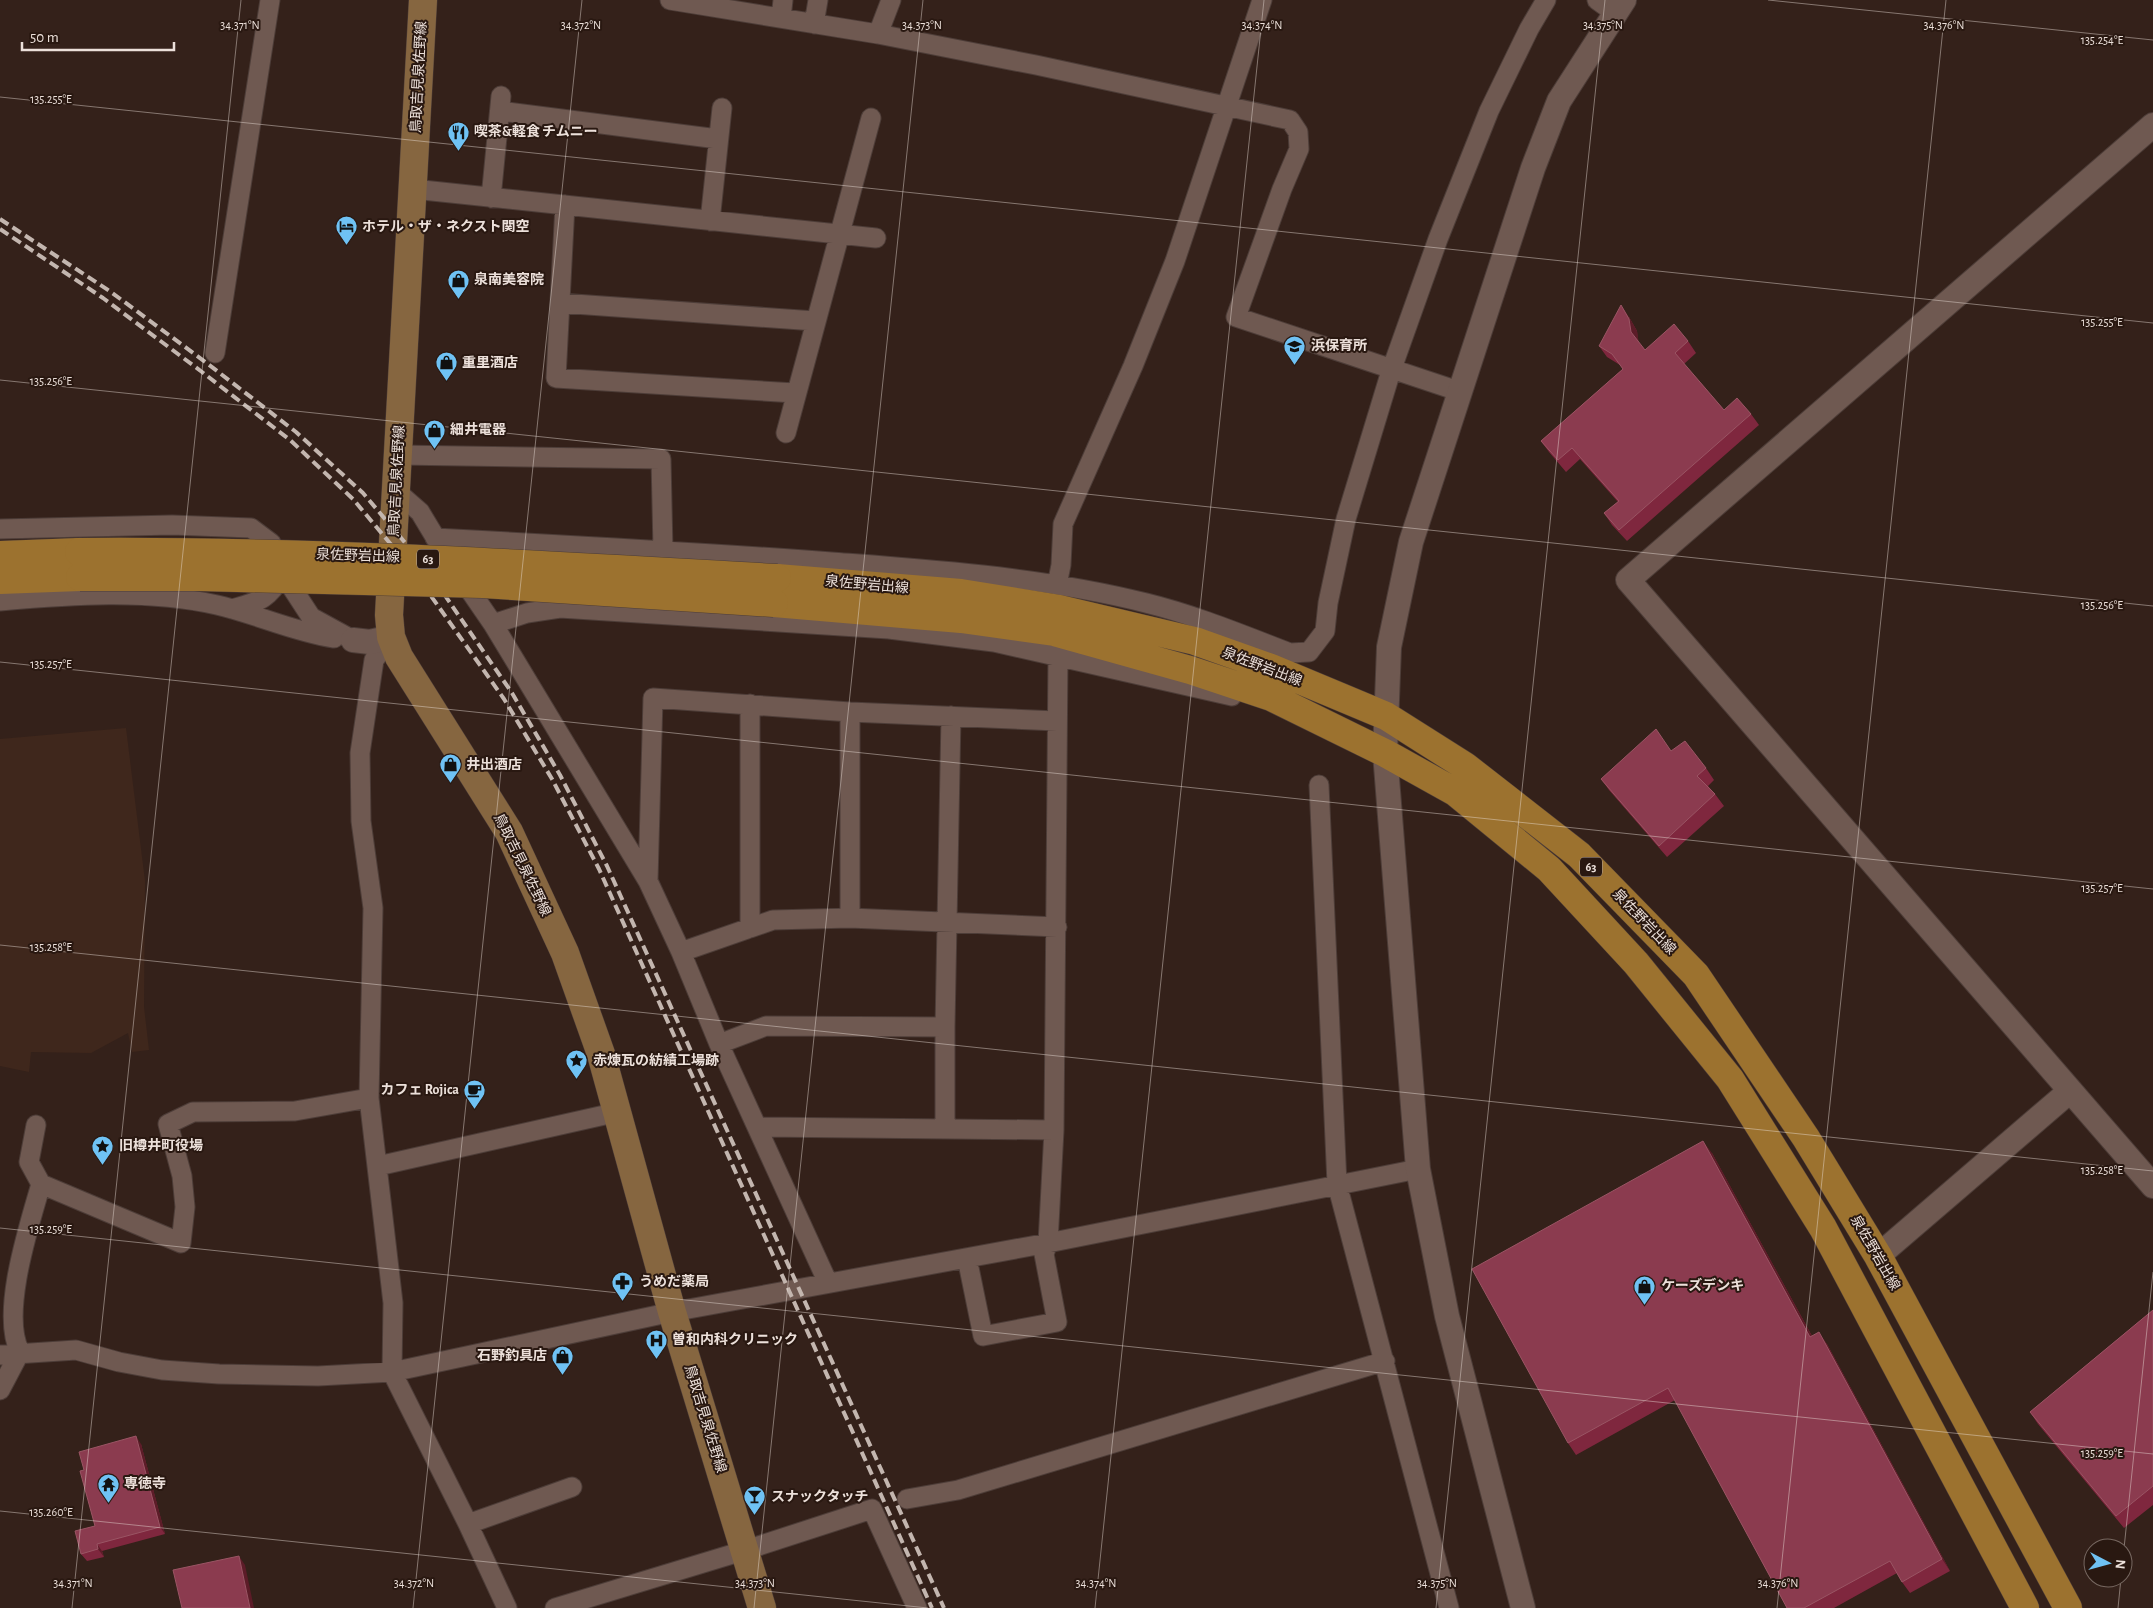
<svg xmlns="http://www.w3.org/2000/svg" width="2153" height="1608" font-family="'Alegreya Sans','Noto Sans JP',sans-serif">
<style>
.built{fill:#3f271c}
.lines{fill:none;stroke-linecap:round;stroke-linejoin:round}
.minor-casing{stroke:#4d3d38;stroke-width:21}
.tertiary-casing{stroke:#4d3d38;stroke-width:26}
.secondary-casing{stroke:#4d3d38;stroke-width:29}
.primary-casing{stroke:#4d3d38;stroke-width:29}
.minor{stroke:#6f5951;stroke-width:19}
.tertiary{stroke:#6f5951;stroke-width:24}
.secondary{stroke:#866640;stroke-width:28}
.primary{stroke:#9c722f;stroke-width:28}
.rail{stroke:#c3b6af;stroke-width:4;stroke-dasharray:10 5;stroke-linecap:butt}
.primary-bridge-casing{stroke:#4d3d38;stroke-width:29;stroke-linecap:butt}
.primary-bridge{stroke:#9c722f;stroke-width:28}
.wall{fill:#7f273e}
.shaded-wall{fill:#5c1c28}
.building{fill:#8b3b4f;stroke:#9a5564}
.ticks{fill:none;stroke:#ece0da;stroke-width:1;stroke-opacity:0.45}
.labels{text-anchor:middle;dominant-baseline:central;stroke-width:4;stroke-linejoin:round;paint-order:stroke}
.shield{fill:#291811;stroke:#b2a49e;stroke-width:1}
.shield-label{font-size:12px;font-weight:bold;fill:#ece0da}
.street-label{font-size:14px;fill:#ece0da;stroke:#291811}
.poi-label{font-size:14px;font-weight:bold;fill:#ece0da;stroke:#291811;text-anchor:start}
.ticks-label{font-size:12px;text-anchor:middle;fill:#ece0da;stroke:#291811;stroke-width:4;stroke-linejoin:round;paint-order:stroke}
</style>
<rect width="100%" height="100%" fill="#34211a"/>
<!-- built -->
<path class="built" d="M126 728 145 881 144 1007 149 1050 132 1052 128 1033 91 1053 31 1052 29 1072 0 1066V739Z"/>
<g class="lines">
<defs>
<path id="minor" d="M670 0 878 34 1036 65 1290 120 1298 132 1299 149 1282 189 1236 317 1461 392
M1597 0 1615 13
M781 18 783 0
M814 24 818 0
M878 34 891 0
M500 111 718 139
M413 189 876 238
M491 198 501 96
M565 205 556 378 795 393
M710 221 722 108
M560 303 815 321
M215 353 270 0
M786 433 871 118
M398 455 661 459 663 550
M396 491 420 512 441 547
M0 529 172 525 251 528 271 543 283 574 311 617 353 640
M435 538C567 545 699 552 831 562 936 570 1043 577 1146 603 1195 615 1243 635 1290 653L1309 652 1325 631 1328 603 1346 519 1391 371 1438 239 1489 111 1529 29 1546 0
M460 576 493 624 648 881 681 952 719 1044 828 1283
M1057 585 1061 565 1063 524 1133 366 1175 261 1262 0
M0 601C69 595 148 589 217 605 256 614 294 632 334 638
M232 609C260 601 268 600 283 574
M493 624 527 613 560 608 889 629 994 642 1232 696
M391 637 374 660 360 753 361 821 373 908 369 1098 393 1303 392 1372 468 1524 507 1608
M750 704V928
M850 712V918
M1319 785 1337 1184 1449 1608
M648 881 653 698 850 712 1057 721
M681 952 773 920 850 918 1057 927
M719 1044 766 1026 945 1027 951 716
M36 1125 29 1162 41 1184 181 1243 185 1207 182 1176 168 1124 193 1112 295 1111 369 1098
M757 1127 1054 1130
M945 1129V1027
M378 1166 618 1112
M967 1258 983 1336 1057 1322 1044 1254 1048 1243 1054 1130 1058 656
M20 1352C0 1314 29 1226 41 1184
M0 1355 76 1350 119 1362 162 1370 219 1374 318 1376 392 1372 672 1312 1048 1243 1418 1169
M0 1390 20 1352
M907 1499 958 1490 1385 1361
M468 1524 572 1487
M555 1608 746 1550 872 1509 917 1608"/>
<path id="tertiary" d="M2153 125 1628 580 2153 1186
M353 640 370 642 391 637
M1878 1256 2070 1091
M1523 1608 1447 1316 1418 1169 1385 753 1389 647 1411 542 1533 168 1559 101 1624 0"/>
<path id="secondary" d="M423 0 389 615 391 637 399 657 509 832 565 953 601 1054 672 1312 762 1608"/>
<path id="primary" d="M0 555 79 552
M777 578 961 593 1060 609 1195 641 1271 668 1386 716 1465 766 1579 855 1696 975 1806 1138 1878 1256 2068 1608
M0 580 80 577
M774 603 961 619 1054 632 1190 670 1271 697 1385 753 1455 792 1549 869 1636 963 1730 1079 1823 1228 2025 1608"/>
</defs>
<!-- minor casing -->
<use href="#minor" class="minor-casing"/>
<!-- tertiary casing -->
<use href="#tertiary" class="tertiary-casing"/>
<!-- secondary casing -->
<use href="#secondary" class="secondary-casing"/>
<!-- primary casing -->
<use href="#primary" class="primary-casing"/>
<!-- minor -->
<use href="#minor" class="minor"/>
<!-- tertiary -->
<use href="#tertiary" class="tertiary"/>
<!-- secondary -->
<use href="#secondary" class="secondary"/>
<!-- primary -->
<use href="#primary" class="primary"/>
<!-- rail -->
<path class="rail" d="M0 219 111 292 208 364 296 432 363 493 424 565 512 693 560 775 607 866 944 1608
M0 229 103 298 202 372 290 440 353 499 414 572 504 699 552 779 599 869 932 1608"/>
<defs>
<path id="primary-bridge" d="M79 552C312 550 544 565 777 578
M80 577H199L483 584 774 603"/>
</defs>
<!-- primary-bridge casing -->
<use href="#primary-bridge" class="primary-bridge-casing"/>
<!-- primary-bridge -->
<use href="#primary-bridge" class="primary-bridge"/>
</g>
<!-- wall -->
<path class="wall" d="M1629 317 1637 331 1638 342 1645 350 1688 341 1696 353 1684 364 1724 410 1751 414 1759 425 1627 541 1612 525 1604 513 1618 502 1580 459 1566 472 1549 452 1541 441 1623 369 1620 365 1607 357 1599 346Z
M1671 751 1706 768 1714 780 1708 786 1715 794 1724 806 1667 857 1609 790 1601 779Z
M1712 1153 1812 1336 1827 1344 1950 1571 1910 1593 1902 1582 1897 1573 1834 1608H1787L1675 1400 1576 1455 1568 1443Z
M2153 1310V1505L2124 1528 2038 1424 2030 1412Z
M141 1444 165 1534 102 1551 104 1557 87 1561 81 1554 95 1526 84 1470Z"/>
<!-- shaded-wall -->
<path class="shaded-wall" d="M1621 305 1629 317 1637 331 1639 344 1631 332Z
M1703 1141 1712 1153 1819 1349 1810 1337Z
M1819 1332 1827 1344 1950 1571 1942 1559Z
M136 1436 141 1444 165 1534 160 1527Z
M97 1544 102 1551 104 1557 98 1549Z
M239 1556 245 1565 254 1608H250Z"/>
<!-- building -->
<path class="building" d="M1621 305 1629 319 1631 332 1645 350 1674 324 1688 341 1675 353 1724 410 1737 398 1751 414 1619 530 1604 513 1619 501 1572 448 1558 460 1541 441 1623 369 1612 354 1599 346Z
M1656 729 1671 751 1685 741 1706 768 1697 776 1715 794 1659 846 1601 779Z
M1703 1141 1810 1337 1819 1332 1942 1559 1902 1582 1890 1561 1804 1608H1787L1668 1388 1568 1443 1472 1269Z
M2153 1310V1486L2116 1516 2030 1412Z
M136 1436 160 1527 97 1544 98 1549 81 1554 75 1531 95 1526 80 1471 84 1470 79 1452Z
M239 1556 250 1608H182L173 1570Z"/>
<!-- ticks -->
<path class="ticks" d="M1768 0 2153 40M0 97 2153 323M0 380 2153 606M0 662 2153 889M0 945 2153 1171M0 1228 2153 1454M0 1511 928 1608M2123 1558 2153 1272M72 1608 241 0M413 1608 582 0M754 1608 923 0M1095 1608 1264 0M1436 1608 1605 0M1777 1608 1946 0M2118 1608 2121 1578"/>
<!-- icons -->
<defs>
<symbol id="restaurant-pin" viewBox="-11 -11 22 30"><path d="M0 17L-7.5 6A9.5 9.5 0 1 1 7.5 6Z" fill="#6fc2f4" stroke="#291811"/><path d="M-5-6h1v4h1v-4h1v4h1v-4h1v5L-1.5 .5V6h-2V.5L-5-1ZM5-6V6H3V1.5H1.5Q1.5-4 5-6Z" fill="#111"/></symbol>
<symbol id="hotel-pin" viewBox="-11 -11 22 30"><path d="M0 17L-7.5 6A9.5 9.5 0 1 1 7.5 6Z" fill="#6fc2f4" stroke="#291811"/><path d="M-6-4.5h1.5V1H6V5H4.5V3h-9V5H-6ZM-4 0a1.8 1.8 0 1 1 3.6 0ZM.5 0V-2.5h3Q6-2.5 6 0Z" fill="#111"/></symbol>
<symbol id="shop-pin" viewBox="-11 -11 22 30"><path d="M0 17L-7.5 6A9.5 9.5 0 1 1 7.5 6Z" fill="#6fc2f4" stroke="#291811"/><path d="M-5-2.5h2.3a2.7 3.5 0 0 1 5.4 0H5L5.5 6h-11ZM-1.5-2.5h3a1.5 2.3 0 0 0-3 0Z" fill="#111"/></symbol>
<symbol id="school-pin" viewBox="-11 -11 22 30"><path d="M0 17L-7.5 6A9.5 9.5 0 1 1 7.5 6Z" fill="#6fc2f4" stroke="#291811"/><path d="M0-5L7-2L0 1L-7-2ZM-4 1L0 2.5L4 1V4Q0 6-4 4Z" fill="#111"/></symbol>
<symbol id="sight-pin" viewBox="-11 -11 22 30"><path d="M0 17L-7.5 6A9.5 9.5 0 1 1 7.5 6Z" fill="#6fc2f4" stroke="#291811"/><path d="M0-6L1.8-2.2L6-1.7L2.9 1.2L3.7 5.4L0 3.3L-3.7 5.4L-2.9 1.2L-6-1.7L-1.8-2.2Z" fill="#111"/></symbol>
<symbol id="cafe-pin" viewBox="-11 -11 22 30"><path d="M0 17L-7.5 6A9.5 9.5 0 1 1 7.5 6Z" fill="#6fc2f4" stroke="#291811"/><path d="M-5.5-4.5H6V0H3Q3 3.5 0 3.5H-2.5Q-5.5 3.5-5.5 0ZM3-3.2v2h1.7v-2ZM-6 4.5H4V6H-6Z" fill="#111"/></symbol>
<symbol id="pharmacy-pin" viewBox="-11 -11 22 30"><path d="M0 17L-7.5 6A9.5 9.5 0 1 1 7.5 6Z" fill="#6fc2f4" stroke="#291811"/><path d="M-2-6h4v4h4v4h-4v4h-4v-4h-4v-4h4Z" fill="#111"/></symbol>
<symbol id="hospital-pin" viewBox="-11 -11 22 30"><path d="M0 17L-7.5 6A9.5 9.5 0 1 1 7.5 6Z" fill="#6fc2f4" stroke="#291811"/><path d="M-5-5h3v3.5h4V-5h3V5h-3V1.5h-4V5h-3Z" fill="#111"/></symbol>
<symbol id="temple-pin" viewBox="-11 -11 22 30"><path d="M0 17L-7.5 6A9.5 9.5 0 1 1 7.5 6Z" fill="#6fc2f4" stroke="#291811"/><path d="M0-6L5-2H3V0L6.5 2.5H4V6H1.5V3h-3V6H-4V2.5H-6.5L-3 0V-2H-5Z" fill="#111"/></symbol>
<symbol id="bar-pin" viewBox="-11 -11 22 30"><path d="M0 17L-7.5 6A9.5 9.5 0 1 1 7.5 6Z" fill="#6fc2f4" stroke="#291811"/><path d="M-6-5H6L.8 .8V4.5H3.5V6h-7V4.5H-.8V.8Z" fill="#111"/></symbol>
</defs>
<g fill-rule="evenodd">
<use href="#restaurant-pin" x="446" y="120" width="25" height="34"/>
<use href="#hotel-pin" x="334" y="214" width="25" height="34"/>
<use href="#shop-pin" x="446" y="268" width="25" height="34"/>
<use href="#school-pin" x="1282" y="334" width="25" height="34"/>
<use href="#shop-pin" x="434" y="350" width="25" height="34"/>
<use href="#shop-pin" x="422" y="418" width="25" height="34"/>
<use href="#shop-pin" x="438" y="752" width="25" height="34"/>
<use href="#sight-pin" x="564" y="1048" width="25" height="34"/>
<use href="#cafe-pin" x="462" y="1078" width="25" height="34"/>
<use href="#sight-pin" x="90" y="1134" width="25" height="34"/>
<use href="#pharmacy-pin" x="610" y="1270" width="25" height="34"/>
<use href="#shop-pin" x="1632" y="1274" width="25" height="34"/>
<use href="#hospital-pin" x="644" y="1328" width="25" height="34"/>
<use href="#shop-pin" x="550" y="1344" width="25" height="34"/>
<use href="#temple-pin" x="96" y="1472" width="25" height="34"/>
<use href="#bar-pin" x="742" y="1484" width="25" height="34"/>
</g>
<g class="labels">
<!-- shield labels -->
<g class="shield">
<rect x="417" y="549.5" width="22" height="19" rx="4"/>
<rect x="1580" y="857.5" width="22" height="19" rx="4"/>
</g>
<g class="shield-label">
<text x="428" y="559">63</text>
<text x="1591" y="867">63</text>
</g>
<!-- street labels -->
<g class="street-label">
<text transform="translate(419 77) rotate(-87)">鳥取吉見泉佐野線</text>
<text transform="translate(397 481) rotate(-87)">鳥取吉見泉佐野線</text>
<text transform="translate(358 556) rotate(2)">泉佐野岩出線</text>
<text transform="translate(867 585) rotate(5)">泉佐野岩出線</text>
<text transform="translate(1262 667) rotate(21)">泉佐野岩出線</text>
<text transform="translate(522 865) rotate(64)">鳥取吉見泉佐野線</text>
<text transform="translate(1644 922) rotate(46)">泉佐野岩出線</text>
<text transform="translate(1875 1253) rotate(60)">泉佐野岩出線</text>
<text transform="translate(705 1419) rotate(73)">鳥取吉見泉佐野線</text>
</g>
<!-- poi labels -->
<g class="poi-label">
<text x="474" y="132">喫茶&amp;軽食 チムニー</text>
<text x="362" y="227">ホテル・ザ・ネクスト関空</text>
<text x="474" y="280">泉南美容院</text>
<text x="1311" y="346">浜保育所</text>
<text x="462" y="363">重里酒店</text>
<text x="450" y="430">細井電器</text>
<text x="466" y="765">井出酒店</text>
<text x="593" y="1061">赤煉瓦の紡績工場跡</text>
<text x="459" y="1090" text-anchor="end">カフェ Rojica</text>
<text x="119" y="1146">旧樽井町役場</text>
<text x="639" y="1282">うめだ薬局</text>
<text x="1661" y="1286">ケーズデンキ</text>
<text x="672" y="1340">曽和内科クリニック</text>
<text x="547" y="1356" text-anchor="end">石野釣具店</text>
<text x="124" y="1484">専徳寺</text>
<text x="771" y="1497">スナックタッチ</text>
</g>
</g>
<g class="ticks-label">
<text x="240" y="29">34.371°N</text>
<text x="581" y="29">34.372°N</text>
<text x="922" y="29">34.373°N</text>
<text x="1262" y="29">34.374°N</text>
<text x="1603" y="29">34.375°N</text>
<text x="1944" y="29">34.376°N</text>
<text x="2102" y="44">135.254°E</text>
<text x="51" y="103">135.255°E</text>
<text x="2102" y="326">135.255°E</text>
<text x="51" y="385">135.256°E</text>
<text x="2102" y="609">135.256°E</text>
<text x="51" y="668">135.257°E</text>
<text x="2102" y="892">135.257°E</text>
<text x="51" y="951">135.258°E</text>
<text x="2102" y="1174">135.258°E</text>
<text x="51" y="1233">135.259°E</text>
<text x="2102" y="1457">135.259°E</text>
<text x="51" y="1516">135.260°E</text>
<text x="73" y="1587">34.371°N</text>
<text x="414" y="1587">34.372°N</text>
<text x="755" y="1587">34.373°N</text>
<text x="1096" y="1587">34.374°N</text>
<text x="1437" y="1587">34.375°N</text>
<text x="1778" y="1587">34.376°N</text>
</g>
<!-- north arrow -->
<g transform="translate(2108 1563) rotate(96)"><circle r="24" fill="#291811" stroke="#776861"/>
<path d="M0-4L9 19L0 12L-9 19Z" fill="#6fc2f4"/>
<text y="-8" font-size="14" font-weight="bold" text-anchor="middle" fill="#ece0da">N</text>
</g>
<!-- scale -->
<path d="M22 42v8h152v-8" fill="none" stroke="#ece0da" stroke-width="2.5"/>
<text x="30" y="42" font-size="15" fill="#ece0da" stroke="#291811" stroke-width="4" paint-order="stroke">50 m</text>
</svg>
